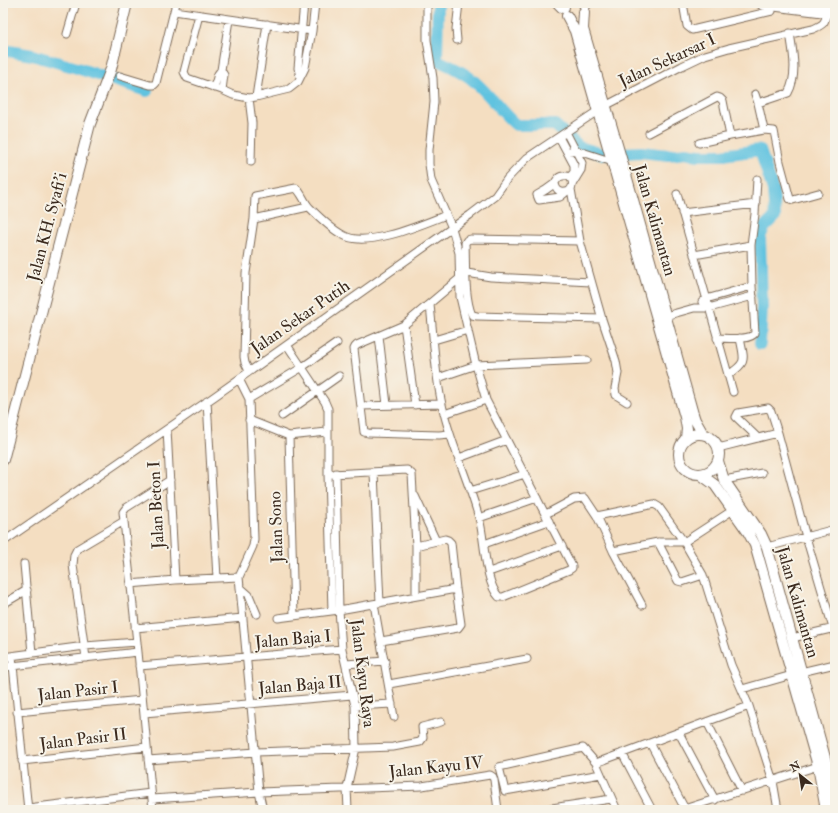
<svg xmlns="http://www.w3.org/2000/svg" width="838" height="813" font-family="'IM FELL Double Pica',serif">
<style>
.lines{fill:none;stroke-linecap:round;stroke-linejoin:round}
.river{stroke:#61c3e0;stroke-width:12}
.minor-casing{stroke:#7c6957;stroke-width:9}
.secondary-casing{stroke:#7c6957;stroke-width:12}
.trunk-casing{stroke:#7c6957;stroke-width:14}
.minor{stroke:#fff;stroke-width:7}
.secondary{stroke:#fff;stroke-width:10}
.trunk{stroke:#fff;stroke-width:12}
.labels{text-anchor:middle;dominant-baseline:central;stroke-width:4;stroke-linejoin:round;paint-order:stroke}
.street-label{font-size:17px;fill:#3b2a1e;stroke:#f7f3e8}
</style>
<rect width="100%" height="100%" fill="#f7f3e8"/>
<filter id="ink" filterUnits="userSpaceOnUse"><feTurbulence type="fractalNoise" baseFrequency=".025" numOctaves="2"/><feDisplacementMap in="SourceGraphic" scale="8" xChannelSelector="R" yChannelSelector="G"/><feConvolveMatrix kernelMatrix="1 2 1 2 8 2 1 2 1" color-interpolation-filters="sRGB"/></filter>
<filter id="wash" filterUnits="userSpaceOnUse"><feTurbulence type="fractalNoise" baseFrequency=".012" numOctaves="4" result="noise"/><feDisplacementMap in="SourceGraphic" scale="16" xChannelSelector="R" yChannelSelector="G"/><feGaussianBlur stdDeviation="0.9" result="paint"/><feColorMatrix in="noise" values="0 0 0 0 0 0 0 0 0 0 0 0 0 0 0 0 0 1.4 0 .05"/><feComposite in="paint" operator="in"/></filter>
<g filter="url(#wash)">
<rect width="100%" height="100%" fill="#f4dec1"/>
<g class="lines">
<!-- river -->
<path class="river" d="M438 3 437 60C450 66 464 72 475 82 490 95 501 112 516 125H555L579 147 603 154 641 152 668 155 686 153 699 155H722L760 150 773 190 775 217 764 228 760 237 762 307 760 344
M3 50 32 55 77 68 147 91"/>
</g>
</g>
<g filter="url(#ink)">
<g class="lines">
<defs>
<path id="minor" d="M427 3V40L433 78 434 102 429 150V164L431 180 452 228 459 253 460 297 476 365 486 400 572 566V568L569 570 503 597H499C484 581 485 538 479 518 469 482 453 449 444 413 435 378 434 341 430 305
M683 3 687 26 692 30 772 11V4
M174 11 312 31
M199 15 184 72 187 78 222 90 233 95 249 98 256 97 289 89 298 82 305 68 312 31 315 3
M67 34 76 3
M457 40 456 29 459 3
M221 70 224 75 222 90
M120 76 150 85H154L156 83 176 3
M300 77 298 68 304 3
M214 88 218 74 221 70 229 20
M755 94 758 103 764 130 774 131 780 162 790 199 793 200 818 193
M256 97 267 24
M249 98 252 123 251 162
M758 103 788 93C798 75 793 52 790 33
M566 132 582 163 581 170 573 183
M649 133 717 97 720 98 723 101 730 136
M559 137 574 165V172L570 177
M699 143 730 136 764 130
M568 151 576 150 613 162
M555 183C556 191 561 194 569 191 575 186 573 174 563 176 557 176 557 181 554 184 549 188 543 192 537 195L539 200 560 197 565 193
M571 189 580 241 602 319 616 361 618 373 615 388 616 395 627 402
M677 194 733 392
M682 213 756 204
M254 219 308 207
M580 241 471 239 467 240 465 243C466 263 464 297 472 315L477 316 602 319
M694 255 751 245
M467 273 491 277 591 282
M702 302 706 299 752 286
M662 317 694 308H709L753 296
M404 325 415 405
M379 336 387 405
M717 338C727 338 750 341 755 333L752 286 751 245 755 214 757 179
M434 340 468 330
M287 345 325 402 328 409V474L332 611
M249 371 245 363 244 357 246 273 254 219 255 196 296 188C302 193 304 202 310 208 318 216 333 230 343 235 366 249 423 224 446 215
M728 375C748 362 744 360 740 338
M438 378 476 365 587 360
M239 379 249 399 254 539 253 546 239 577 259 792 263 810
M249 399 301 368 337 343
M207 401 217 578
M361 406 442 404
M444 414 486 400
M282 416 339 376
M249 420 289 436 327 432
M167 429 175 580
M450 434 439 435 368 433 364 432 354 349 355 347 357 345 404 325 460 278
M289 436 294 616
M758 438 736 417 738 413 768 408 771 411 778 433
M718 448 778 433 806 537 835 635
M459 458 507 440
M336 473 339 610 342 649 355 706 356 748 347 788 348 810
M374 473 380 603
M332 474 407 470 412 474 416 546V596
M724 480 762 473
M470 491 525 474
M415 496 436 541
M546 514 574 499 585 498 597 516 613 551 642 605
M597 516 654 504 659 507 684 542 703 575 731 665 749 706 773 781 778 810
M479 518 537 498
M3 542 215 396 470 215 495 196 507 179 527 158 605 106 682 66 705 55 729 48 813 29C824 24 825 24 827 11
M658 542 678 581 682 582 703 575
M484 544 549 521
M767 547 835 529
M613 551 658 542H684L733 510
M24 564 32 653
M489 572 562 546
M130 584 175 580 239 577
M240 587 249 595 257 614
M3 604 27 590
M374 604 394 717
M278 618 339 610 456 589
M135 628 243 618
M792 638 835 628
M381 641 458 628 461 624 456 589 451 543 448 540 445 539 416 546
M12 656 28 810
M3 657 85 646 137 642
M86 658 73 565 74 555 77 549 124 521
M346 664 385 661
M139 666 342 649
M3 667 138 652
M801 672 835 664
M389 684 527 659
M742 689 792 675
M355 706 392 704
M17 712 142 700
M144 713 352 695
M707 722 742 791
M679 733 715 800
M650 743 685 809
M622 753 652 810
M148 760 256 752 393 747 420 742 423 738 422 727 441 722
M22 761 147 747
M596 763 749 706
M601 774 505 791 499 767 583 748 596 763 617 810
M152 799 259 792 422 786 490 775 493 777 494 780 498 810
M28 808 151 793
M153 810 138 652 123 512 126 508 170 480
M539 810 611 799
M681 810 818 766"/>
<path id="secondary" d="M584 12 583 29 628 182 693 414 695 420 703 434
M567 16 575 31 685 417 687 429 686 438
M679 454a20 20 0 1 1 40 0a20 20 0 1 1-40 0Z
M3 460 90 124 111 69 127 3
M718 461 724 480 761 534 767 547 827 765 835 808
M700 474 715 485 748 532 755 545 818 766 826 810"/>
<path id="trunk" d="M559 3 563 7
M762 3 835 12
M585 4 586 3"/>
</defs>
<!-- minor casing -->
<use href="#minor" class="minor-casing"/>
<!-- secondary casing -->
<use href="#secondary" class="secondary-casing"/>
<!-- trunk casing -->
<use href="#trunk" class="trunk-casing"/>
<!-- minor -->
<use href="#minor" class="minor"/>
<!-- secondary -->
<use href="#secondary" class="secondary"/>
<!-- trunk -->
<use href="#trunk" class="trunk"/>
</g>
</g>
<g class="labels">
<!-- street labels -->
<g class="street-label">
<text transform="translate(667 60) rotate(-25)">Jalan Sekarsar I</text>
<text transform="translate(655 220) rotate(74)">Jalan Kalimantan</text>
<text transform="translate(47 227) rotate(-75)">Jalan KH. Syafi'i</text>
<text transform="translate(300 317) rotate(-35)">Jalan Sekar Putih</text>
<text transform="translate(156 505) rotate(-93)">Jalan Beton I</text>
<text transform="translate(276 527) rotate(-92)">Jalan Sono</text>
<text transform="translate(798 602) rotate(74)">Jalan Kalimantan</text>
<text transform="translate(293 639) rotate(-5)">Jalan Baja I</text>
<text transform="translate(363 673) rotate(83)">Jalan Kayu Raya</text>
<text transform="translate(300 685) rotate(-5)">Jalan Baja II</text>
<text transform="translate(78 691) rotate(-6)">Jalan Pasir I</text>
<text transform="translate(83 739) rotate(-7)">Jalan Pasir II</text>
<text transform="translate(436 767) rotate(-6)">Jalan Kayu IV</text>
</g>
</g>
<!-- margin -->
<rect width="838" height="813" fill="none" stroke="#f7f3e8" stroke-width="16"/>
<!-- north arrow -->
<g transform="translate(800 775) rotate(330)" stroke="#f7f3e8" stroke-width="3" paint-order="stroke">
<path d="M0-3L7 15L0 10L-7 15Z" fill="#3b2a1e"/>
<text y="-6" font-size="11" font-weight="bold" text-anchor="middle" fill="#3b2a1e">N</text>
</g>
</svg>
